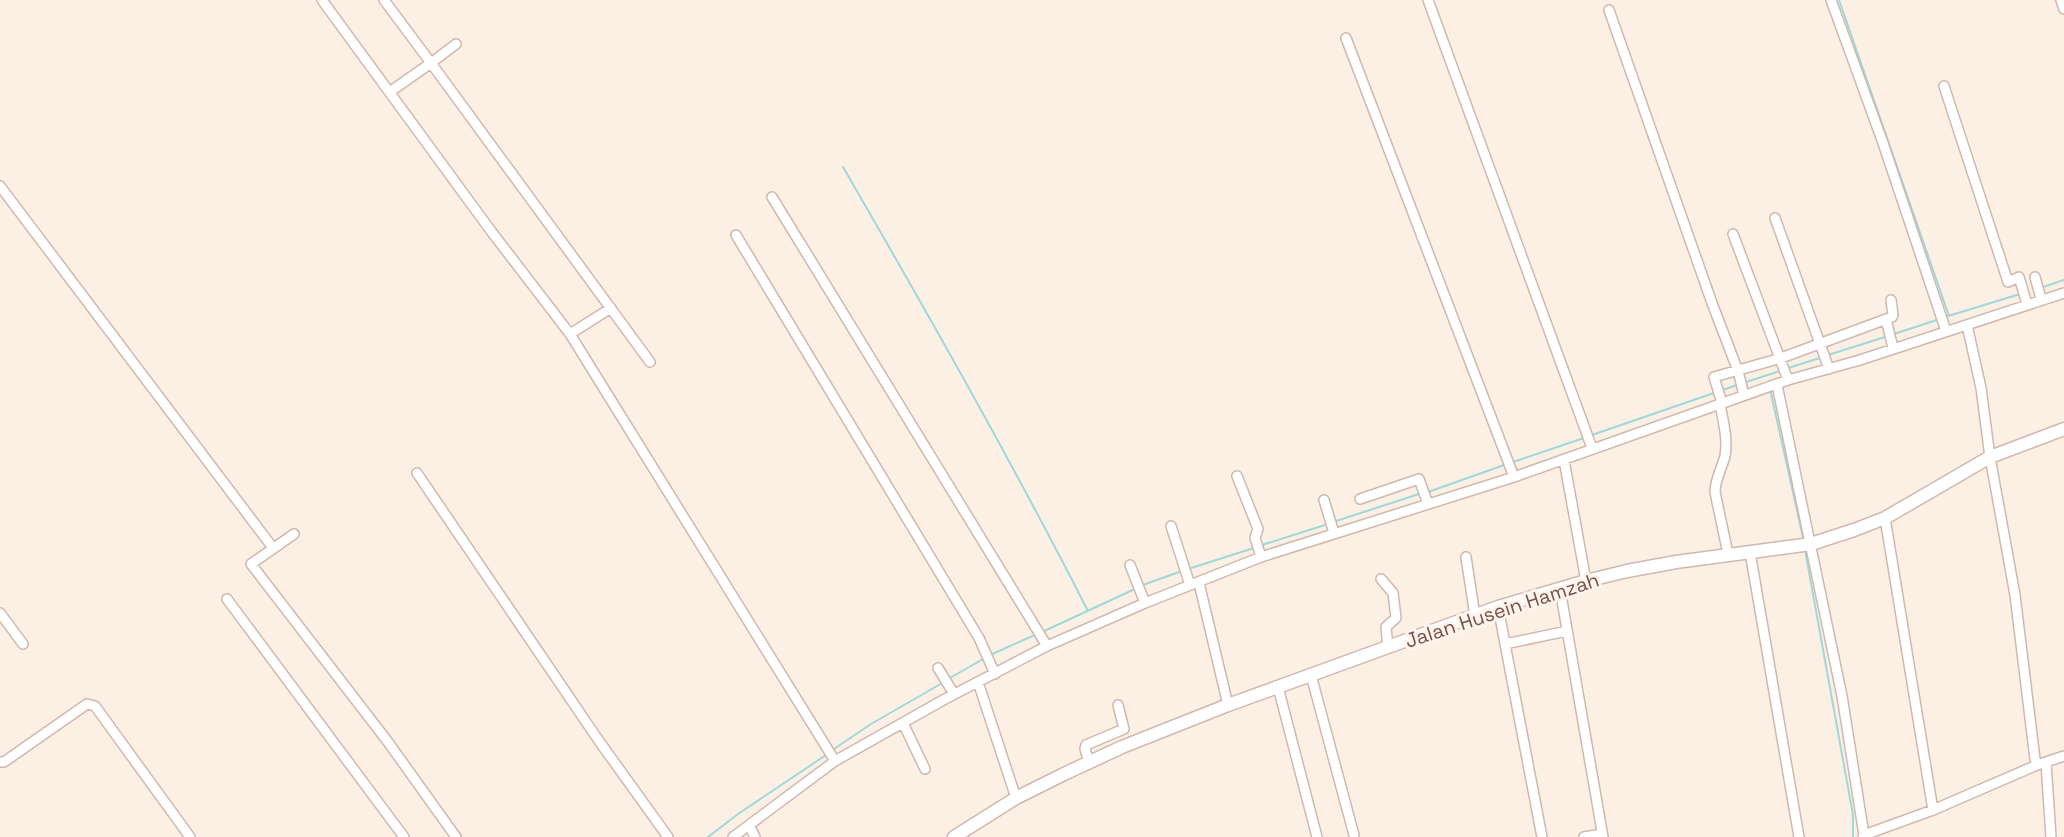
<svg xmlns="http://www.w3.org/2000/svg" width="2064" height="837" font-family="'Space Grotesk',sans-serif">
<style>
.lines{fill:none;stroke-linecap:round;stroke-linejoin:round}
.stream{stroke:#9fd8d8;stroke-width:2}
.minor-casing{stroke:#d0b8ae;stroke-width:12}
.tertiary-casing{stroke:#d0b8ae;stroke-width:15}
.minor{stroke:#fff;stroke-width:9}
.tertiary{stroke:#fff;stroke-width:12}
.labels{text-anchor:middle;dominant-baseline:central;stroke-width:6;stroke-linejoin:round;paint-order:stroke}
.street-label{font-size:20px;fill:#76524a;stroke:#fff4ec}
</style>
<rect width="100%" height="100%" fill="#fcf0e5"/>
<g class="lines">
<!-- stream -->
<path class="stream" d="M1839 0 1949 316
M843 167C928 314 1011 460 1088 611
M2040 288 2064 280
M1945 317 2020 294
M1894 334 1940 319
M1828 355 1888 336
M1788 368 1823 357
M1743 383 1783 370
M1770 389 1804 542
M1720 391 1737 385
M1589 436 1714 393
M1513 462 1584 438
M1428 492 1507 464
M1333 522 1422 493
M1259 546 1328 524
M1805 550 1853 815V837
M1188 569 1254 548
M1140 586 1182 571
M1042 632 1135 589
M990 655 1037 634
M948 679 985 658
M831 751 871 724 944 682
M708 837 738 814 826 755"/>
<defs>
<path id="minor" d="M322 0 491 231 570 334 835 761
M384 0 431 63 456 44
M1428 0 1592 448
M1831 0 1883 143 1946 331
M2061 0 2064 9
M1609 10 1712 303 1738 371 1744 395
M1346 38 1514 477
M1944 86 2008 282 2019 277 2027 304
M391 91 431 63 650 362
M0 186 273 548
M772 197 1047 646
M1775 218 1829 369
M1733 234 1788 380
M736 235 979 638 995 674
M2035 277 2041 299
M1886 319 1893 348
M1967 325 1981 388 1990 457 2015 595 2035 759 2037 765 2064 756
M570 334 611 308
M1777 385 1842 696 1864 835 1863 837
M1722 403 1714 377 1781 358 1892 317 1893 315 1891 300
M1720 404C1723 421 1728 438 1725 456 1722 468 1715 479 1715 492L1728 554
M1564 460 1586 581
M417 473 599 741 668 837
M1237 476 1258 529 1255 538 1261 557
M1360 499 1419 479 1428 504
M1324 500 1334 533
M1885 518 1933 810 2037 765
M1171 526 1190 585
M294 534 251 564 388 742 456 837
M1750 552 1799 837
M1466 557 1475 616
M1130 565 1145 603
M1381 579 1393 593 1396 618 1386 627 1388 648
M1199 583 1228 705
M1560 589 1603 837
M227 599 404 837
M1498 607 1542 837
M0 613 23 644
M1505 644 1567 631
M938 668 954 694
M1311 675 1354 835
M978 682 1016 798
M1278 687 1317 837
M903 723 925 769
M0 762H4L87 704 95 706 190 837
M1089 762 1085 749 1086 745 1124 729 1118 705
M2046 763 2051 837
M749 825 755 837
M1864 835 1933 810
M733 837 835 761 945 699 1047 646 1145 603 1261 557 1514 477 1788 380 1860 360 2064 293
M1584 837 1602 834"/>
<path id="tertiary" d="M954 837 1016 798 1064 774 1122 747 1228 705 1498 607 1586 581 1627 571 1676 562 1811 544 1854 530 1885 518 1990 457 2064 429"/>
</defs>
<!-- minor casing -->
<use href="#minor" class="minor-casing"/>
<!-- tertiary casing -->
<use href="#tertiary" class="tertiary-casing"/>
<!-- minor -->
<use href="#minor" class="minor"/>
<!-- tertiary -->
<use href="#tertiary" class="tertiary"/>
</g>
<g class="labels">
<!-- street labels -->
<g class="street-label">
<text transform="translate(1502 610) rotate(-18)">Jalan Husein Hamzah</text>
</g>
</g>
</svg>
